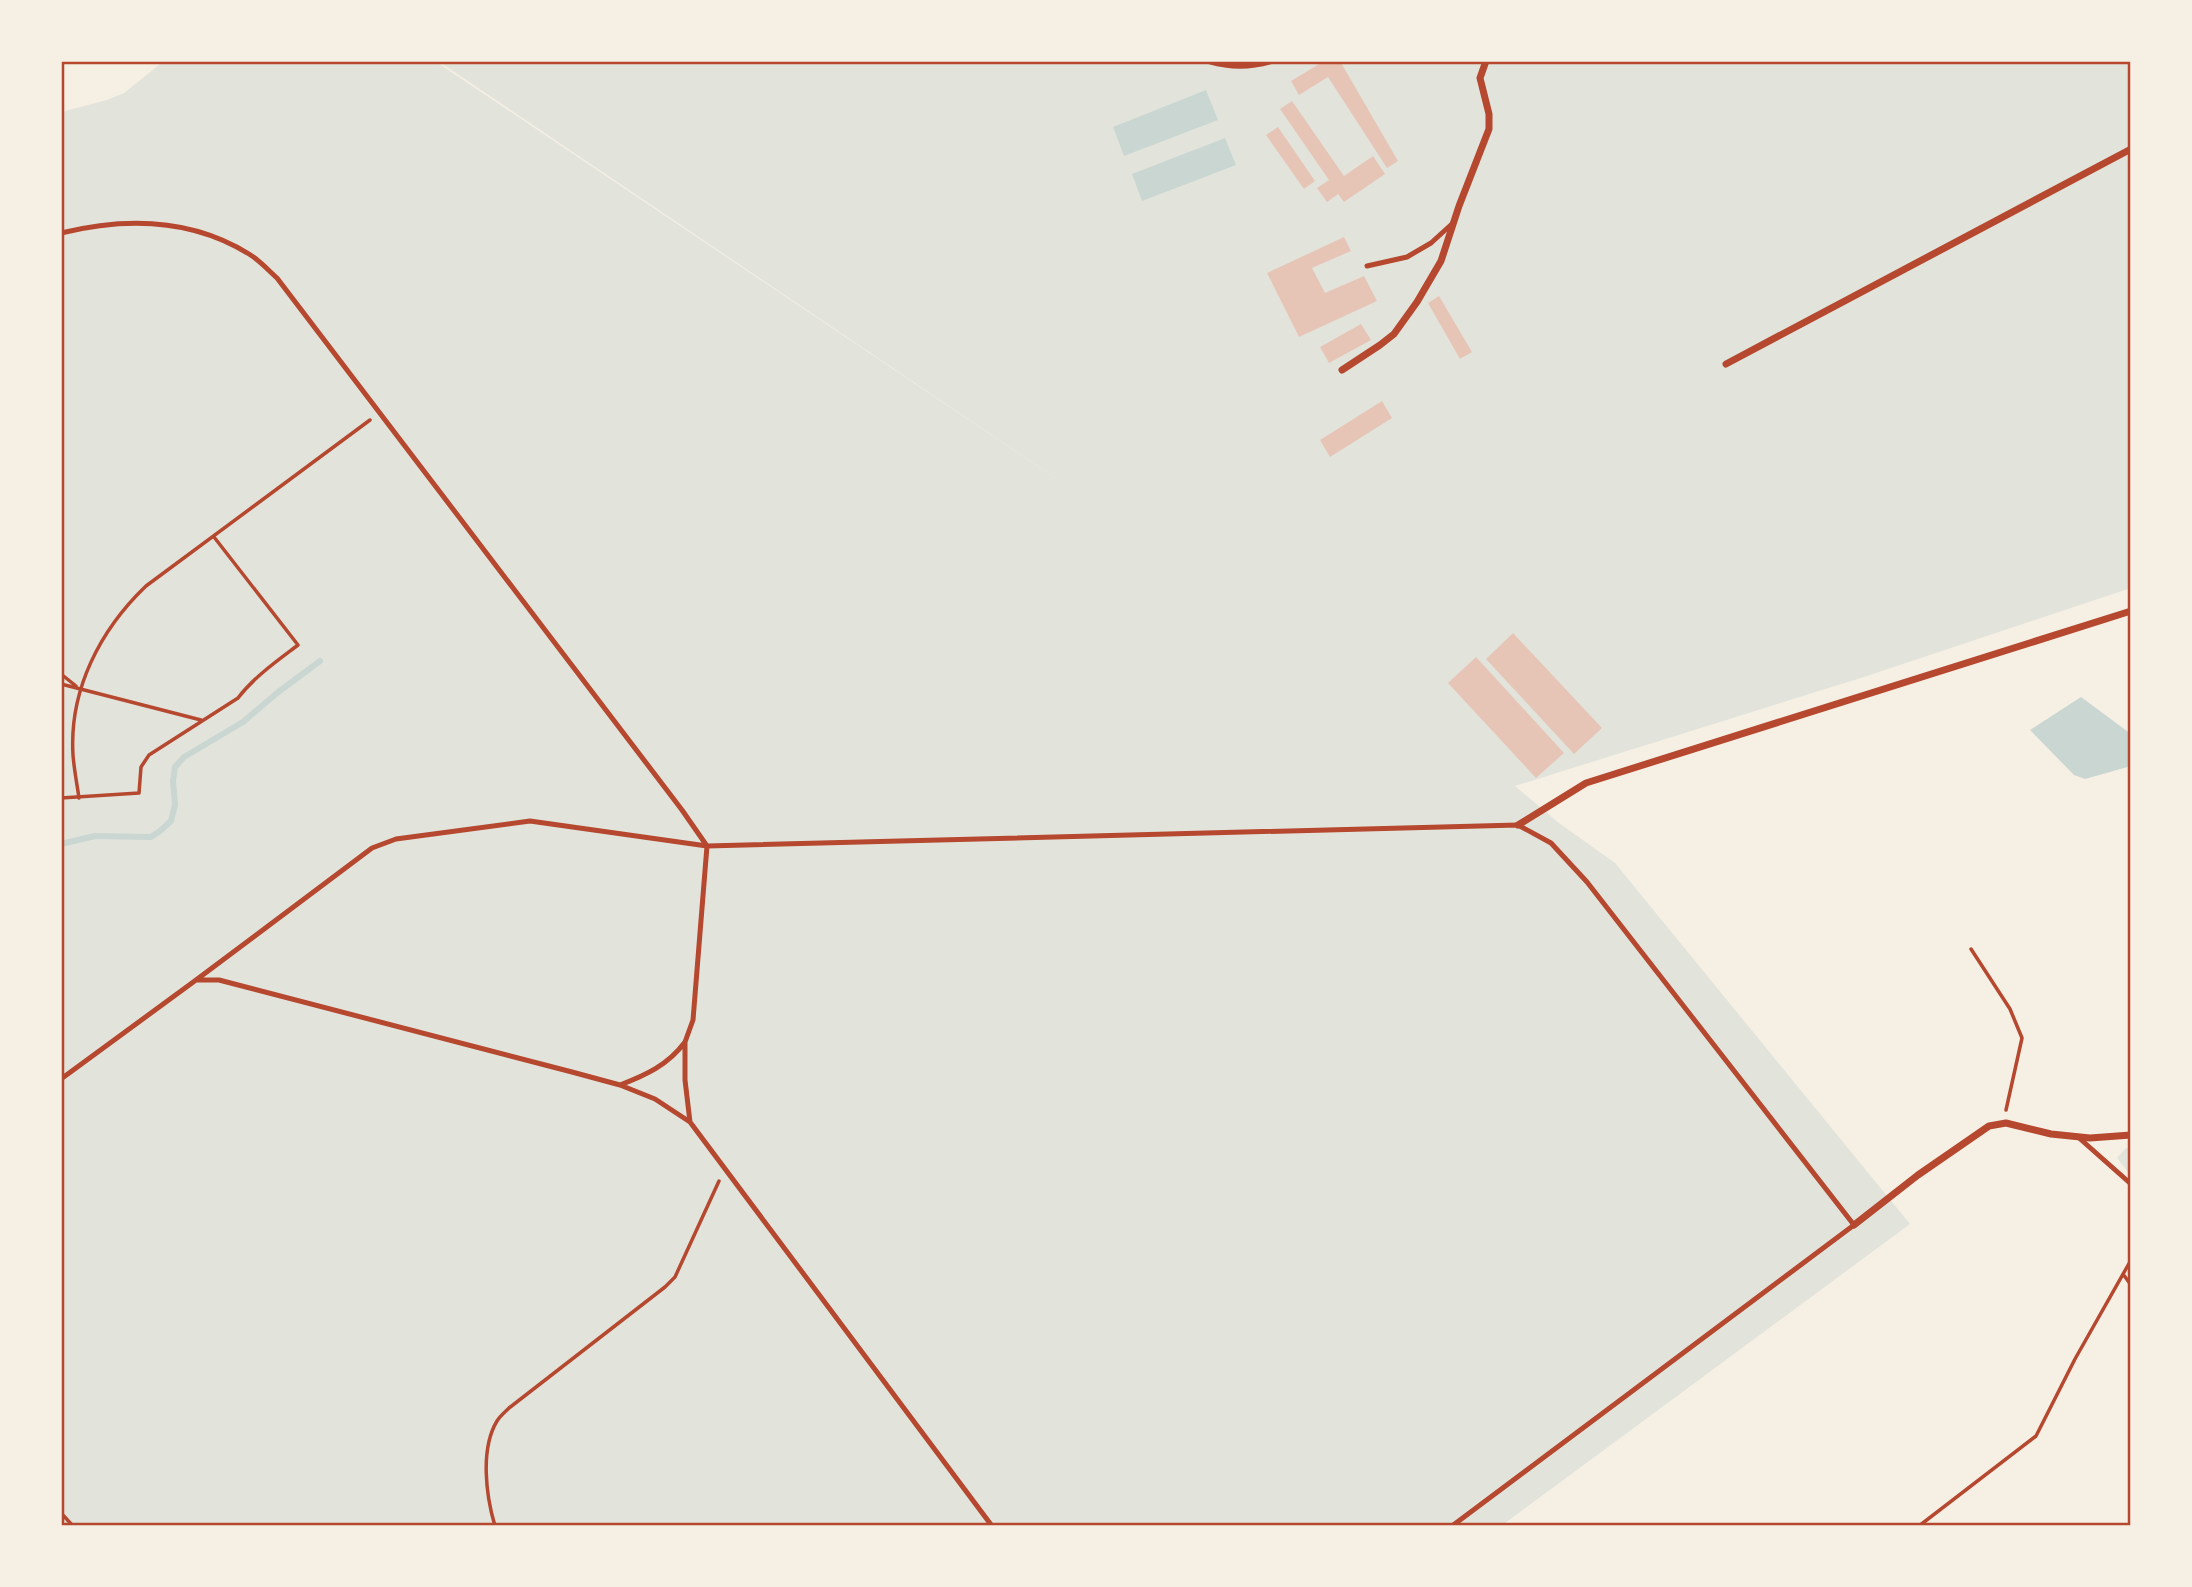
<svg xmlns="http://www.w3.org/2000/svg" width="2192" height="1587" font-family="'Space Grotesk',sans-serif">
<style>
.green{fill:#e2e4dc}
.water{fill:#c9d6d2}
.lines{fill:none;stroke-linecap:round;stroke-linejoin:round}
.stream{stroke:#c9d6d2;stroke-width:6}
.building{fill:#e6c5b7}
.path{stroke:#b5482f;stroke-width:3.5}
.service{stroke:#b5482f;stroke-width:5}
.minor{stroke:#b5482f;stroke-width:7}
.neatline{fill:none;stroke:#b5482f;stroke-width:2.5}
</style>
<rect width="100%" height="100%" fill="#f6efe4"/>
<!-- green -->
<path class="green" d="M164 61H435L1094 504 438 61H2131V588L1864 677 1515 786 1559 823 1615 863 1910 1224 1501 1526H61V112L107 100 124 93Z
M2126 1148 2131 1149V1176L2117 1158Z"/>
<!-- water -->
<path class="water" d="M1206 90 1218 120 1124 156 1113 127Z
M1225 138 1236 165 1142 201 1132 174Z
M2081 697 2131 734V766L2085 779 2074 775 2030 730Z"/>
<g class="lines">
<!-- stream -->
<path class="stream" d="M61 844 95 836 151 837 160 831 171 821 175 805 173 781 175 767 184 757 243 722 277 693 320 661"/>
</g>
<!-- building -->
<path class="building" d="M1324 61H1340L1398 161 1387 168 1328 77 1299 95 1291 81Z
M1292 101 1344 176 1373 156 1385 174 1344 202 1338 194 1327 202 1317 188 1329 180 1280 109Z
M1278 127 1315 181 1304 189 1266 135Z
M1344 237 1351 251 1312 268 1325 293 1364 276 1377 301 1299 337 1267 273Z
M1439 296 1472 352 1460 359 1428 303Z
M1361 324 1371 340 1329 363 1320 347Z
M1382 401 1392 418 1330 457 1320 440Z
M1513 633 1602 728 1574 754 1486 659Z
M1476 657 1564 753 1536 778 1448 683Z"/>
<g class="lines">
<!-- path -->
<path class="path" d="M61 674 76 686
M61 684 201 720
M61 798 139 793 141 767 149 755 238 698C254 677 277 661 298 645L214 537
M79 798C77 784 74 769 73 755 69 690 100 630 146 586L370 420
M1971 949 2010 1009 2022 1038 2006 1110
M2123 1274 2131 1285
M61 1513 73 1526
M495 1526C486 1496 480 1449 497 1421 500 1416 505 1412 509 1408L665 1287 675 1277 719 1181
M1919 1526 2036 1436 2075 1359 2131 1260"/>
<!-- service -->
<path class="service" d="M61 233C126 217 191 218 249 254 259 260 268 270 277 278L682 810 707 846
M1367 266 1407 257 1431 243 1453 223
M196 980 372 848 396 839 530 821 707 846
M61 1079 196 980H219L572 1072 620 1085 655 1099 690 1122 992 1526
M620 1085C646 1075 668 1065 685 1042
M690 1122 685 1080V1042L693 1020 707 846 1518 825 1551 843 1587 882 1854 1225 1452 1526
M2078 1137 2131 1184"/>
<!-- minor -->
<path class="minor" d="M1210 61C1231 67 1249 67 1270 61
M1726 364 2131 149
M1342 370 1380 345 1394 334 1417 302 1441 261 1459 206 1489 129V114L1480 78 1486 61
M1518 825 1586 783 2131 611
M1854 1225 1918 1175 1989 1126 2006 1123 2051 1134 2090 1138 2131 1135"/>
</g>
<!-- border -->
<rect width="2192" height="1587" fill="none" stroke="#f6efe4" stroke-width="126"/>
<rect x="63" y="63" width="2066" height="1461" class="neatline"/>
</svg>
